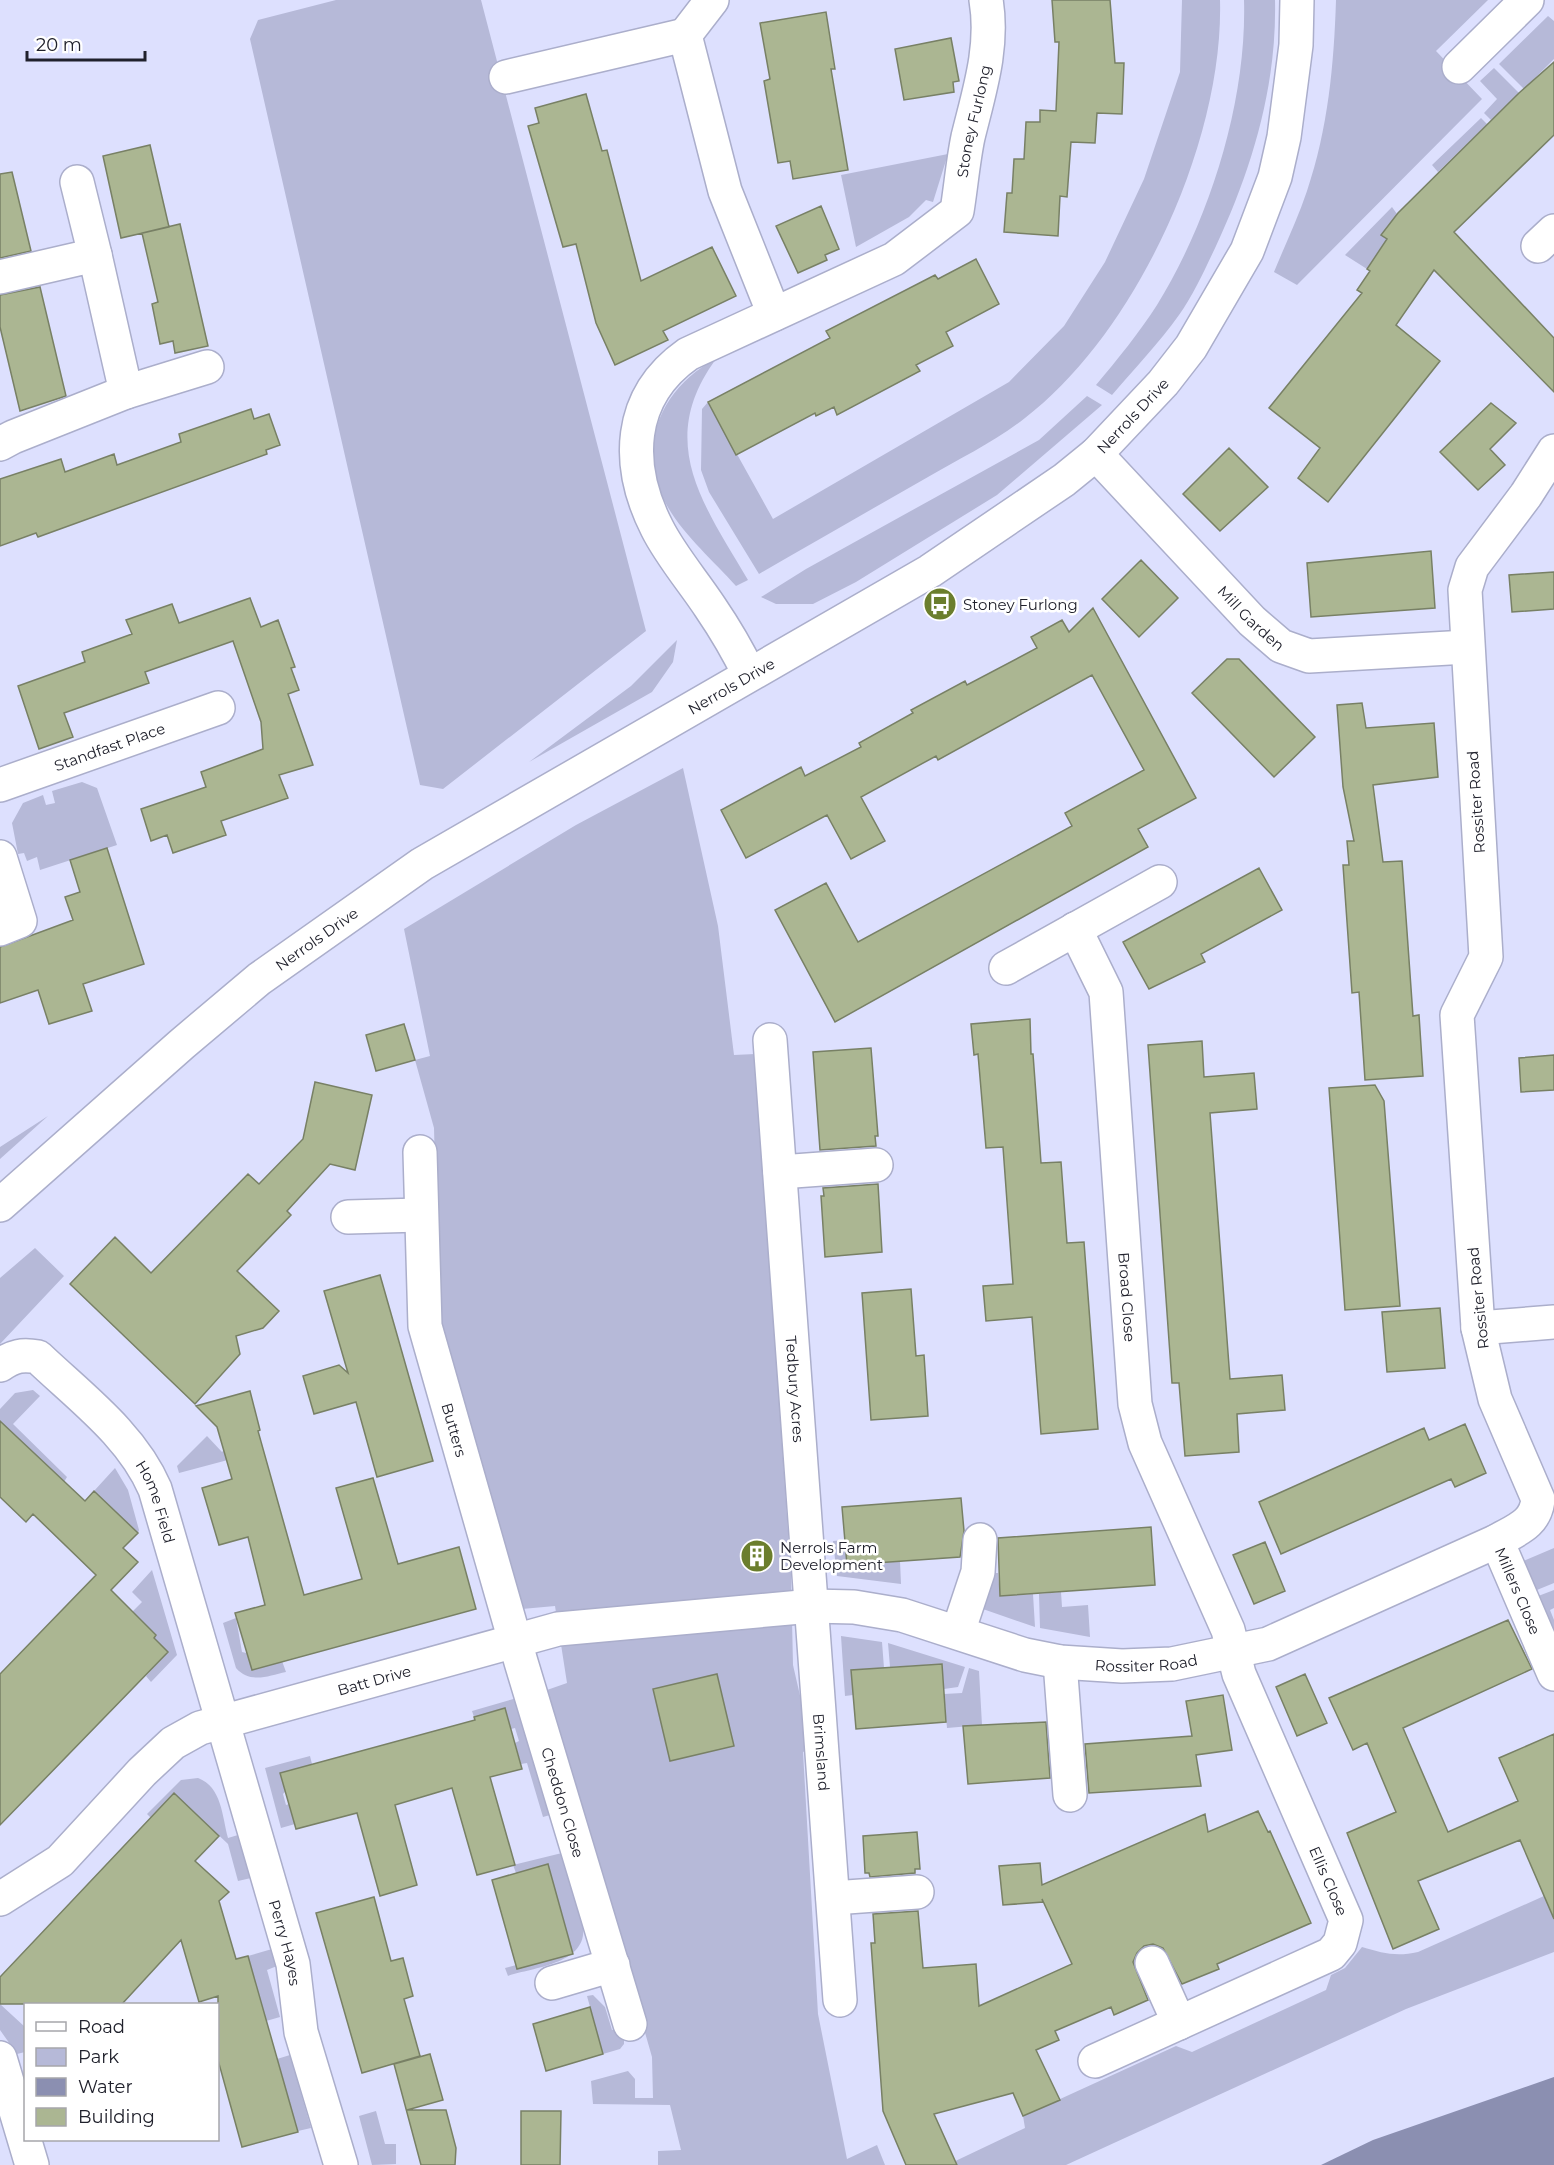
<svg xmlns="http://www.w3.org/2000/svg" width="1554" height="2165" font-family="Montserrat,sans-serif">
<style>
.green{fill:#b6b9d8;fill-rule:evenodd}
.water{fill:#8b8fb1}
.building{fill:#abb692;stroke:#788065;stroke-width:1.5}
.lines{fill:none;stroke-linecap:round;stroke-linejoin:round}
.minor-casing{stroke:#abaecb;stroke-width:36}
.minor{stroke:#fff;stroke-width:33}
.labels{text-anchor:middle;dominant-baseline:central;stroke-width:5;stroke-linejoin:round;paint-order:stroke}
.street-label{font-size:15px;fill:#20212c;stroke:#fff}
.poi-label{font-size:15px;fill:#20212c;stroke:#fff;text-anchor:start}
</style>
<rect width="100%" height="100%" fill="#dde0fe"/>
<!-- green -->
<path class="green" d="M336 0H481L646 631 443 789 420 785 250 39 258 20Z
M1182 0H1220C1224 140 1137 332 1025 418 996 441 961 458 928 477 872 509 816 541 759 574L709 492 701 470 702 409 708 402 773 519 1009 382 1064 326 1105 262 1144 179 1180 72Z
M1244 0H1275C1277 86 1252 169 1216 246 1205 269 1194 294 1179 315 1159 343 1134 369 1112 395L1096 385C1117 360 1139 333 1157 305 1210 219 1247 101 1244 0Z
M1336 0H1488L1436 51 1482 99 1297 285 1274 272C1285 245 1298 218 1307 191 1328 129 1334 65 1336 0Z
M1548 16 1554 21V59L1524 89 1499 64Z
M1494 68 1519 93 1491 120 1484 113 1497 99 1480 81Z
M1481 118 1487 124 1438 172 1432 165Z
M948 154 933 202 926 200 909 217 856 247 841 175Z
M1392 207 1397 214 1382 235 1391 243 1381 248 1367 269 1345 255Z
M716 359C655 442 704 505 748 580L736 586C713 560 681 533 665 502 635 445 663 386 716 359Z
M1087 396 1102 405 997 495 856 582 813 604H776L761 597 806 569 1039 440Z
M677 640 673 662 652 692 529 762 631 686Z
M683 768 718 926 734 1055 755 1054 791 1574 793 1665 812 1748 803 1752 818 2014 847 2159 877 2145 885 2165H658V2151L681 2150 670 2105 593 2104 591 2081 628 2071 635 2079V2098H653L652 2057 547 1690 567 1683 555 1606 522 1609 439 1323 434 1128 415 1060 430 1056 404 929 576 825ZM767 1547V1565H747L746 1548Z
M82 782 97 788 117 845 40 870 37 857 27 861 24 853 18 854 12 823 23 803 43 795 46 805 55 803 52 791Z
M48 1116 0 1159V1147Z
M35 1248 64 1276 0 1344V1278Z
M33 1390 40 1396 13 1424 67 1477 64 1482 0 1422V1409L15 1393Z
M207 1436 222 1452 231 1443 239 1457 179 1473 177 1466Z
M115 1468 128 1490 139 1530 138 1533 94 1491Z
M845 1540 847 1565 900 1561 901 1584 837 1576 833 1541Z
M1554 1548V1583L1532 1592 1519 1563Z
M152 1570 177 1655 151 1682 146 1676 168 1652 154 1638 156 1635 130 1614 142 1602 132 1592Z
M992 1573H998L1000 1596 1033 1594 1035 1627 980 1608Z
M1554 1590V1608L1550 1610 1554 1620V1645L1533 1598Z
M1061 1592 1062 1607 1088 1605 1090 1637 1040 1628 1039 1594Z
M236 1618 242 1652 282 1661 286 1672C268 1676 250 1684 236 1668L223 1623Z
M841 1636 882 1642 884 1668 852 1670 853 1695 845 1696Z
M888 1643 965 1667 958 1687 944 1689 942 1664 890 1667Z
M969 1668 979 1671 982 1725 947 1728 944 1694 962 1693Z
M517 1698 550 1815 543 1817 527 1763 521 1764 515 1743 519 1741 515 1728 511 1729 505 1708 474 1717 472 1711Z
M310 1756 312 1764 283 1794 286 1805 289 1804 295 1824 281 1828 265 1768Z
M198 1778C222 1787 222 1816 228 1838L238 1835 251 1878 238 1881 228 1844 174 1793 151 1818 147 1814 181 1780Z
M562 1853 583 1926C588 1964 535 1967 508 1976L505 1968 571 1950 516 1873 513 1865Z
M1554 1886V1952L1406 2009 1066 2165H947L1025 2128 1023 2116 1176 2046 1192 2052 1326 1990 1331 1975 1345 1968 1362 1947C1382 1953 1396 1957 1418 1952L1544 1896 1542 1891Z
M272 1949 277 1966 267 1970 280 2017 218 2035V2029L265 2016 248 1956Z
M593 1995 605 2007 612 2030 624 2027V2044L620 2049 603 2054 587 1996Z
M0 2004 25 2027V2052L17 2054 0 2030Z
M290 2055 311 2128 298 2131 292 2111 283 2113 274 2081 283 2078 277 2059Z
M376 2111 385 2144H396V2164L372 2165 359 2116Z"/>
<!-- water -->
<path class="water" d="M1554 2077V2165H1321L1373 2140Z"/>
<!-- building -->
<path class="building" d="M1052 0H1110L1115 63H1124L1122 114 1097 113 1095 143 1071 142 1067 197 1060 196 1058 236 1004 232 1007 193H1012L1014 159H1024L1026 122H1040V110L1056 111 1059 42H1055Z
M826 12 835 69H831L848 170 793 179 790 161 778 163 764 81 770 79 760 23Z
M951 38 959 81 953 82 954 92 904 100 895 49Z
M1554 62V135L1454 232 1554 338V392L1434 270 1396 325 1440 361 1328 502 1298 478 1320 448 1269 408 1362 293 1357 290 1370 271 1367 269 1387 239 1381 235 1398 213 1519 93Z
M586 94 602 151 607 150 641 281 712 247 736 296 663 331 668 340 615 365 596 323 576 244 563 247 528 126 539 123 535 108Z
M150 145 169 227 121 238 103 156Z
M12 172 31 251 0 258V174Z
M821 206 839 249 825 255 827 260 798 273 776 226Z
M180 224 208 346 175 353 173 341 160 344 152 304 158 302 142 233Z
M976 259 999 304 946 332 953 346 916 365 920 371 837 415 834 407 816 416 815 413 736 455 708 402 830 338 826 331 935 275 938 279Z
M40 287 66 396 20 411 0 327V295Z
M1491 403 1516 423 1490 449 1505 465 1478 490 1440 452Z
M251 409 254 419 269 414 280 445 266 450 267 454 38 537 36 533 0 546V479L61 459 65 472 114 454 117 465 181 442 179 434Z
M1229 448 1268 487 1220 531 1183 494Z
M1431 551 1435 608 1311 617 1307 563Z
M1141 560 1178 598 1139 637 1102 599Z
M1554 572V609L1512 612 1509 575Z
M250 598 261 627 278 620 295 667 291 668 299 690 288 694 313 765 279 775 288 798 221 821 226 835 173 853 167 835 151 841 141 809 206 787 201 772 263 749 261 722 233 641 145 672 149 683 64 713 73 737 39 749 18 686 85 662 82 652 132 634 126 620 172 604 179 623Z
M1093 608 1196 798 1138 829 1148 847 835 1022 775 910 826 883 858 942 1072 826 1065 813 1144 770 1092 675 938 760 936 756 861 797 885 841 851 859 827 815 746 858 721 810 801 767 805 776 861 747 859 743 913 713 911 710 965 681 967 685 1037 648 1031 637 1062 620 1069 632Z
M1227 659H1239L1315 737 1274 777 1192 693Z
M1362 703 1366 728 1434 723 1438 777 1373 785 1383 862 1402 861 1413 1016 1419 1015 1423 1076 1365 1080 1359 992 1352 993 1343 865H1349L1347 841H1354L1343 787 1337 705Z
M107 848 144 964 83 984 92 1011 49 1024 38 990 0 1003V947L73 920 65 897 80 892 70 860Z
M1259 868 1282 910 1201 954 1205 962 1149 989 1123 942Z
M1030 1019 1031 1054H1033L1041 1163 1061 1162 1067 1243 1084 1242 1098 1429 1041 1434 1032 1317 986 1321 983 1286 1013 1284 1003 1147 986 1148 978 1054 974 1055 971 1024Z
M404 1024 415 1060 376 1071 366 1035Z
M1202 1041 1204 1077 1254 1073 1257 1109 1210 1113 1230 1379 1282 1375 1285 1410 1237 1414 1239 1452 1185 1456 1179 1383H1172L1148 1045Z
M871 1048 878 1136H875L876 1146 820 1150 813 1052Z
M1554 1055V1090L1521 1092 1519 1058Z
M315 1082 372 1095 355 1170 330 1164 287 1211 291 1215 237 1271 279 1311 263 1328 236 1336 240 1354 195 1404 70 1284 115 1237 151 1273 248 1174 259 1184 303 1139Z
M1375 1085 1384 1101 1400 1306 1345 1310 1329 1088Z
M878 1184 882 1252 825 1257 821 1196H824L823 1188Z
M380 1275 433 1461 377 1477 356 1402 314 1414 303 1376 339 1365 348 1373 324 1291Z
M911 1289 916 1356 924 1355 928 1416 871 1420 862 1293Z
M1440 1308 1445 1368 1387 1372 1382 1312Z
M250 1391 260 1430 258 1431 304 1595 362 1579 336 1488 373 1478 398 1564 459 1547 476 1609 252 1670 235 1613 265 1605 248 1537 219 1545 202 1488 232 1479 217 1427 196 1406Z
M0 1421 85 1501 94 1491 138 1533 123 1548 138 1562 111 1590 156 1635 154 1638 168 1652 0 1825V1674L96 1575 33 1514 26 1522 0 1497Z
M1465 1424 1486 1473 1455 1487 1451 1479 1281 1554 1259 1502 1424 1428 1429 1440Z
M961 1498 964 1531 960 1557 847 1565 842 1507Z
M1151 1527 1155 1585 1000 1596 998 1538Z
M1265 1542 1285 1591 1254 1604 1233 1555Z
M1508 1620 1532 1669 1403 1728 1448 1832 1518 1801 1499 1758 1554 1734V1919L1520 1840 1418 1881 1439 1929 1393 1949 1347 1833 1396 1812 1367 1743 1353 1750 1329 1698Z
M942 1664 946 1722 856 1729 851 1670Z
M717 1674 734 1746 670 1761 653 1689Z
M1305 1674 1327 1723 1297 1736 1276 1687Z
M1223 1695 1232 1750 1196 1755 1201 1786 1089 1793 1085 1744 1192 1736 1186 1701Z
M505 1708 522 1769 490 1777 515 1865 477 1875 452 1788 395 1805 417 1885 380 1896 357 1813 296 1829 280 1773 475 1720 474 1717Z
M1046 1722 1050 1778 968 1784 963 1726Z
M174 1793 219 1836 195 1861 229 1892 219 1901 236 1959 248 1956 298 2132 242 2147 218 2060V1996L199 2002 181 1940 122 2004H0V1977Z
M1258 1811 1268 1832 1270 1831 1311 1923 1217 1964 1219 1969 1182 1984 1163 1948 1153 1944 1144 1946 1137 1953 1133 1962 1148 2000 1114 2015 1111 2007 1055 2031 1059 2040 1036 2050 1060 2100 1023 2116 1013 2093 934 2114 957 2165H906L883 2111 871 1943H875L873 1914 918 1911 923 1968 976 1964 979 2006 1072 1964 1042 1899 1043 1902 1003 1905 999 1866 1040 1863 1042 1885 1205 1814 1208 1832Z
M917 1832 920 1869H915V1873L870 1877 869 1873H865L863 1836Z
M548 1864 573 1954 517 1969 492 1880Z
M374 1897 391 1961 403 1958 413 1996 404 1999 420 2056 362 2073 316 1913Z
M590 2007 603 2054 546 2071 533 2024Z
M430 2054 443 2100 407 2110H446L456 2148 455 2165H421L394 2064Z
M521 2111H561L560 2165H521Z"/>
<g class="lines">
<defs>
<g id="minor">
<path d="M712 0 685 35 725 191 774 314"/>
<path d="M1459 67 1527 0"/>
<path d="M506 77 685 35"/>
<path d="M77 182 95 255"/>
<path d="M1538 246 1554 231"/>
<path d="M0 277 95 255 126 392 13 437 0 444"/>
<path d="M126 392 207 367"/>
<path id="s1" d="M1096 454 1252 621 1281 646 1309 656 1467 647"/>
<path id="s2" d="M749 674C738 651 725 629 710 607 693 581 671 556 657 528 625 465 627 397 688 354L894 259 957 211C961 186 963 161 968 137 979 92 994 47 986 0"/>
<path id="s3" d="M0 785 218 708"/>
<path d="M0 857 20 921 0 929"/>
<path id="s4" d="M1075 929 1106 992 1135 1404 1145 1443 1228 1630 1239 1674 1346 1920 1340 1943 1331 1954 1095 2061"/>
<path d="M1006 968 1160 882"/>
<path id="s5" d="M770 1040 840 2000"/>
<path id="s6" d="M420 1152 425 1326 521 1662 630 2024"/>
<path d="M780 1172 876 1165"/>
<path id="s7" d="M0 1205 182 1044 259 979 422 864 930 571 1064 480 1096 454 1163 383 1191 347 1247 251 1275 177 1284 137 1296 45 1297 0"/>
<path d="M348 1217 420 1215"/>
<path d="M1478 1328 1554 1322"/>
<path id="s8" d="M0 1365C14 1356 22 1354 38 1357 80 1397 132 1435 155 1489L293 1964 301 2032 341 2165"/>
<path id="s9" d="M1497 1541 1554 1674"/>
<path d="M958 1632 978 1572 980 1540"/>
<path d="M1060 1662 1070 1795"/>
<path d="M833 1898 917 1892"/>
<path id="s10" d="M0 1899 60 1861 142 1772 173 1743 200 1728 558 1629 812 1606 854 1607 902 1615 1025 1655 1060 1662 1122 1666 1172 1664 1268 1644 1497 1541C1516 1530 1536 1524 1538 1499L1495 1399 1478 1328 1457 1015 1486 957 1465 590 1472 567 1526 495 1554 451"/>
<path d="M1152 1963 1179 2023"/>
<path d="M552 1983 613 1965"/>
<path d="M0 2058 32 2165"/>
</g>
</defs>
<!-- minor casing -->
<use href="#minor" class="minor-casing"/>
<!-- minor -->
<use href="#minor" class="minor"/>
</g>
<!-- icons -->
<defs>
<symbol id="bus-disc" viewBox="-11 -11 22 22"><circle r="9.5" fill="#6b7e2d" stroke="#fff"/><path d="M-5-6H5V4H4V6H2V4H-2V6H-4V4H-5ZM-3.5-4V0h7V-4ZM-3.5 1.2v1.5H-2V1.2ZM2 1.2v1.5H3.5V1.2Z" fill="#fff"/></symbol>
<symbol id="building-disc" viewBox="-11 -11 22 22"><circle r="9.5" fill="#6b7e2d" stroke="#fff"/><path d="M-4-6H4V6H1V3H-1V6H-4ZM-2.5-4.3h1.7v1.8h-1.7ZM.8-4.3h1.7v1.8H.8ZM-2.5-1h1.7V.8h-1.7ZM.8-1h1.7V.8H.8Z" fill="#fff"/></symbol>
</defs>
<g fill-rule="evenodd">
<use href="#bus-disc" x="921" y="585" width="38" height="38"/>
<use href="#building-disc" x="738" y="1537" width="38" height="38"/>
</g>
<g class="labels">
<!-- street labels -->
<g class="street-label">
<text stroke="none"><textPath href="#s2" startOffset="765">Stoney Furlong</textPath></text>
<text stroke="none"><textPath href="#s7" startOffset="1386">Nerrols Drive</textPath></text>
<text stroke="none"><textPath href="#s1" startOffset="226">Mill Garden</textPath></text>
<text stroke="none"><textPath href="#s7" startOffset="900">Nerrols Drive</textPath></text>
<text stroke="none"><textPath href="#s3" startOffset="116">Standfast Place</textPath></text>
<text transform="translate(1476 802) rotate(-94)">Rossiter Road</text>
<text stroke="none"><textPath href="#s7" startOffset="414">Nerrols Drive</textPath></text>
<text stroke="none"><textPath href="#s4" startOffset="376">Broad Close</textPath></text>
<text transform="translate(1478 1298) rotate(-96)">Rossiter Road</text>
<text stroke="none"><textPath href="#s5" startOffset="350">Tedbury Acres</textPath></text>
<text stroke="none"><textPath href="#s6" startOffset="282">Butters</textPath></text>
<text stroke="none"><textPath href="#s8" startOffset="230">Home Field</textPath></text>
<text stroke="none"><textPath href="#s9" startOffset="54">Millers Close</textPath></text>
<text stroke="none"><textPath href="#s10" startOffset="1234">Rossiter Road</textPath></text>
<text stroke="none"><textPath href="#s10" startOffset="446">Batt Drive</textPath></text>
<text stroke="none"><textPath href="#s5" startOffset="714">Brimsland</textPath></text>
<text stroke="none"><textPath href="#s6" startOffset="670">Cheddon Close</textPath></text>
<text stroke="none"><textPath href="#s4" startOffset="999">Ellis Close</textPath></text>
<text stroke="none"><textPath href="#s8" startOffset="690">Perry Hayes</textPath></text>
</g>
<!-- poi labels -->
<g class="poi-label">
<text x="963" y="604">Stoney Furlong</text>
<text x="780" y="1547">Nerrols Farm<tspan x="780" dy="17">Development</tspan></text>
</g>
</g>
<!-- legend -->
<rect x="24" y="2003" width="195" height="138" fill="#ffffff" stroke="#a6a6ab" stroke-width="1.5"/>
<rect x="36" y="2022" width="30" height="9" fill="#ffffff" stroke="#a6a6ab" stroke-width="1.5"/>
<text x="78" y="2033" font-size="18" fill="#20212c">Road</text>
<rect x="36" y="2048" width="30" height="18" fill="#b6b9d8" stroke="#a6a6ab" stroke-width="1.5"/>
<text x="78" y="2063" font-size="18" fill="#20212c">Park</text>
<rect x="36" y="2078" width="30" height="18" fill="#8b8fb1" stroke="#a6a6ab" stroke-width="1.5"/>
<text x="78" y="2093" font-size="18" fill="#20212c">Water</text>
<rect x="36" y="2108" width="30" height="18" fill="#abb692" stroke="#a6a6ab" stroke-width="1.5"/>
<text x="78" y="2123" font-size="18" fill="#20212c">Building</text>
<!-- scale -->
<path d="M27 51v9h118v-9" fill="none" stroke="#20212c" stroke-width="3"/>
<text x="36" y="51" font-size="18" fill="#20212c" stroke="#ffffff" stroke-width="4.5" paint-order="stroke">20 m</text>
</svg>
